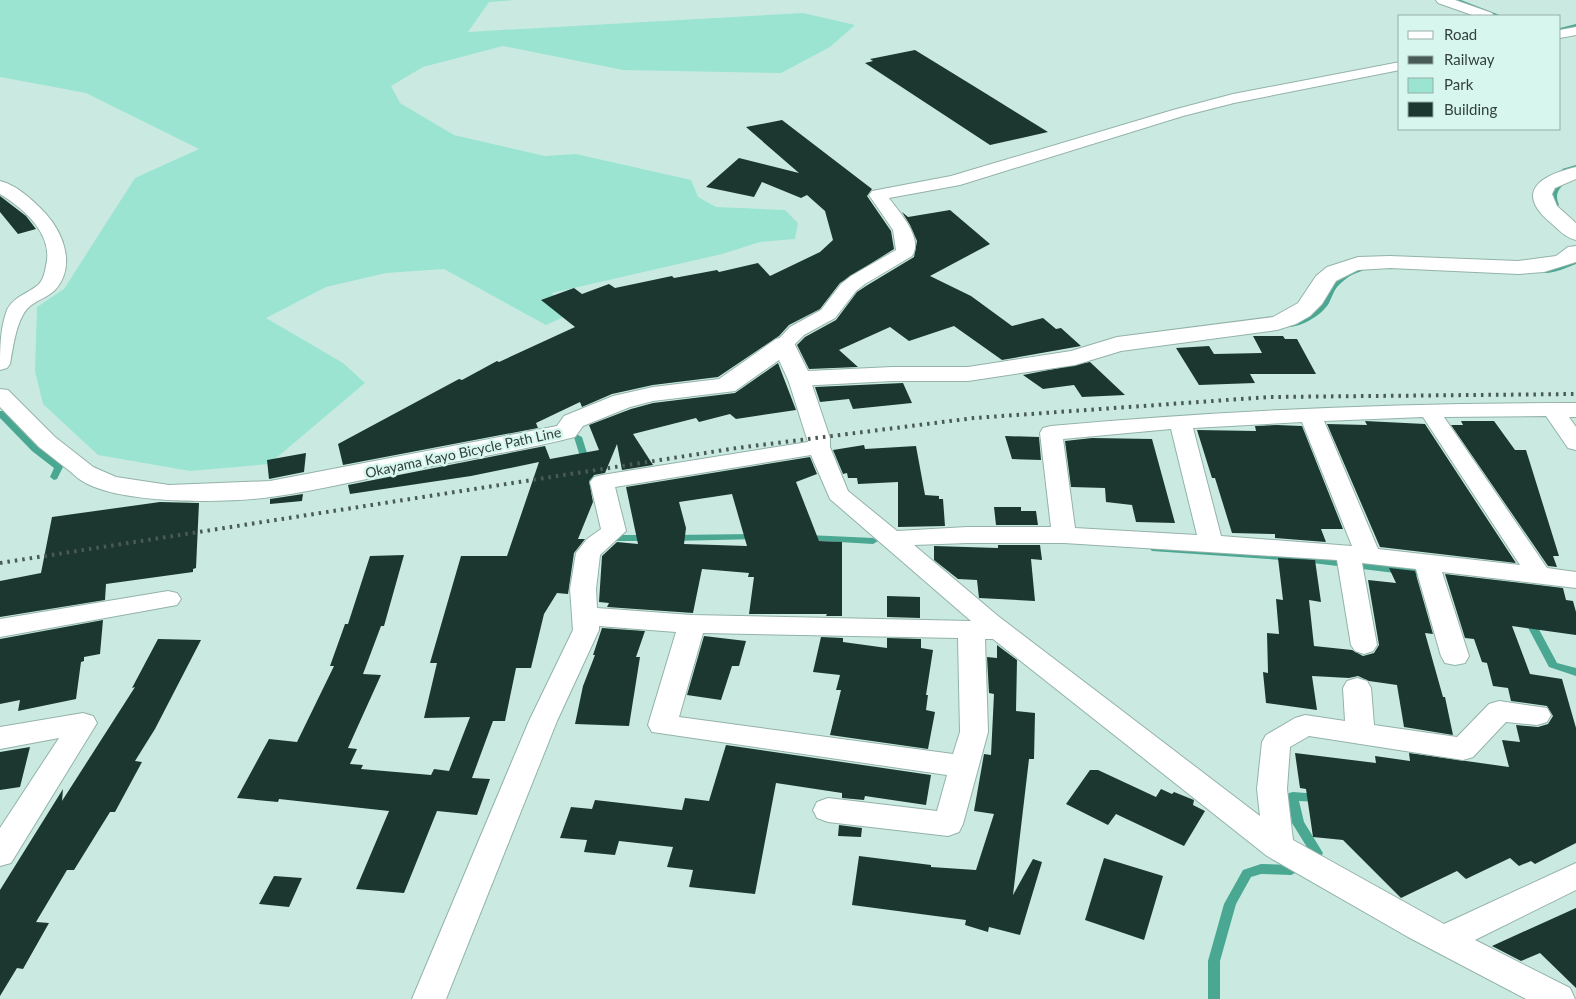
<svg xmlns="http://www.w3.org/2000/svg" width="1576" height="999" font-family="Lato,sans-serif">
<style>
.green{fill:#9be4d2}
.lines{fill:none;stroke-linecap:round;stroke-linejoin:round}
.stream{fill:#49a792;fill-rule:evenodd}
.building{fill:#1c3730;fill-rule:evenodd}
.street-casing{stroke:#93b2a9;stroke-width:2}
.secondary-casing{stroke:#93b2a9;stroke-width:2}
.street{fill:#fff;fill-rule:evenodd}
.secondary{fill:#fff;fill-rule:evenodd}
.rail{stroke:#4a5a56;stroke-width:4;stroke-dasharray:2.5 5;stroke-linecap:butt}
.labels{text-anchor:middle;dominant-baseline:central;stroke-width:5;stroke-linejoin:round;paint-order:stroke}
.street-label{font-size:14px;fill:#33403d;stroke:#d7f7ee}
</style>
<rect width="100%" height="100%" fill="#caeae1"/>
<!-- green -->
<path class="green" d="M0 0H515L489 2 468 32 803 13 855 25 830 47 781 73 623 70 503 46 423 67 391 86 400 103 454 135 545 156 576 154 691 180 698 197 716 207 785 210 798 223 795 239 760 242 722 254 552 293 566 316 546 325 444 269 386 273 326 287 266 318 343 363 365 383 269 464 190 471 98 455 43 404 35 371 37 307 64 289 135 178 199 149 86 93 0 77Z"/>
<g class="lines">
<!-- stream -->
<path class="stream" d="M1454 0H1461L1502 16H1496Z
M1576 24V28L1560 30V28Z
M1576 165V169L1569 170 1568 172H1564L1562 169Z
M1564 179 1567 181C1559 189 1554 193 1559 205L1558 206H1554C1547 194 1552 185 1564 179Z
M1576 260V264C1565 268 1547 277 1537 271L1538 270 1550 268Z
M1370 265 1372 266V268C1361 271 1350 274 1341 283 1334 289 1333 295 1329 303 1322 315 1301 328 1286 327V323C1299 319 1312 315 1321 304 1324 300 1324 295 1327 290 1336 275 1353 268 1370 265Z
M0 411H3L38 447 62 465 63 467 57 479 54 480 50 477 54 468 32 451 0 418Z
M575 435H578L582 437 599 492 598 494 595 495 591 492 574 437Z
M755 534 760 537 758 539 673 541 668 538 673 535Z
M612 535H647L652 538 647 541H614L608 544 605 543 603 541 609 536Z
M808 535 873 538 878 541 873 544 805 540 803 538Z
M1155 546 1296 555 1428 571 1433 574 1428 577 1296 561 1152 551 1150 549 1152 547Z
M1529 617 1532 618 1534 620 1557 663 1576 668V676L1549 667 1524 620 1526 618Z
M1293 792 1319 794 1323 795 1325 798 1323 801 1319 802 1299 801 1304 822 1323 853C1320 859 1316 862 1309 860L1307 857 1310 852 1292 823 1287 796 1289 793Z
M1261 864 1291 865 1295 867 1297 870 1295 873 1291 875 1261 874 1251 877 1236 904 1220 961V999H1208V961L1224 904 1243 870Z"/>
</g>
<!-- building -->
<path class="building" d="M915 50 985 93 1048 132 990 145 865 63 873 61 870 59Z
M782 120 872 189 867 196 891 231 894 249 840 283 820 309 789 325 779 336 718 377 653 385 612 394 582 407 580 402 536 423 538 428 343 465 338 444 459 379 462 380 497 361 499 362 575 327 541 300 574 288 582 294 609 284 615 288 672 276 674 278 717 270 719 272 758 263 770 276 820 252 833 240 825 211 807 195 801 198 762 182 754 197 706 187 739 158 799 173 746 127Z
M0 196 26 216 36 229 18 234 0 212Z
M950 210 990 244 930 276 971 296 1012 326 1043 318 1056 329 1061 328 1081 346 1002 360 954 326 909 341 890 327 839 350 858 367 809 369 797 345 805 337 836 320 857 292 866 286 914 257 917 241 910 225 902 212 908 217Z
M1253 336H1283L1285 339H1297L1316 374H1250L1255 383 1199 385 1176 348 1209 346 1214 354 1262 353Z
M1090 362 1125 395 1082 397 1074 385 1043 389 1023 375Z
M778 363 796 410 736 419 730 414 699 422 696 418 633 434 653 465 622 470 617 444 605 473 594 475 589 481 593 502 578 539H585L574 553 568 594 557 593 544 614 531 668H516L505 721H493L472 778 490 779 477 815 437 811 404 893 356 889 389 811 279 799 278 802 237 798 269 739 297 742 334 666H330L345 624H348L370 556 404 555 384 626H381L363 674 381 675 348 748 357 749 350 764 363 765 361 769 431 775 434 769 449 771 470 717 424 718 437 663H430L461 556H507L539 462 471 476 350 494 348 485 545 446 550 459 599 450 589 425 631 409 653 403 735 393Z
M903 383 912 403 853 409 849 399 820 402 815 387Z
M1365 421 1425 424 1516 563 1380 547 1327 424 1367 425Z
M1461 421H1494L1515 450H1526L1559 556H1553L1557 567 1548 566 1451 425H1463Z
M1277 425 1302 426 1343 529H1321L1326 542 1275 538V534L1232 533 1215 478H1212L1197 430 1256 431 1255 426Z
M1005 436 1039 437 1041 460 1012 459Z
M1092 438 1152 439 1175 523 1136 522 1132 505 1106 502 1105 488 1071 487 1065 441Z
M864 445 865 449 916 446 925 495 939 496V499H943L945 526 898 527V482L858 484 857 478H848L847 473 843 474 833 450Z
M306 453 304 472 269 479 267 460Z
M810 457 817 474 796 482 819 541 842 542V616H826L827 614H749L754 577H748L749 573 702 569 693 613 607 607 609 603 599 602 602 556 617 542 638 544 626 487ZM732 494 747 546 684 544 686 528 679 502Z
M303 494 302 501 270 504V499Z
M160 502 199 503 196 568 193 569V572L106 584 105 600 0 617V581L41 573 52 517Z
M994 507H1021V511H1036L1038 525H996Z
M998 545H1040L1042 560 1031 559 1035 601 979 598 977 580 958 579 934 560V546L998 548Z
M1278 558 1315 560 1321 602 1309 600 1314 646 1352 650 1363 656 1374 653 1379 645 1368 580 1396 583 1389 568 1415 571 1433 634 1425 633 1443 697H1445L1453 735 1404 727 1397 685 1369 681 1358 676 1349 678 1312 676 1317 710 1266 703 1263 672 1268 673 1267 633 1279 634 1276 599 1283 600Z
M1445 574 1563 588 1566 600 1573 601 1576 612V635L1512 626 1530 674 1562 679 1576 728V843L1535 864 1531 861 1519 866 1510 858 1466 879 1457 871 1401 898 1343 840 1313 837 1306 789 1300 788 1295 753 1376 763 1375 756 1410 761 1409 753 1509 767 1502 740 1520 742 1516 725 1538 727 1548 724 1553 716 1547 706 1511 701 1508 688 1493 686 1487 663 1482 662 1474 639 1465 638Z
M887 596 920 597V618L887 617Z
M103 620 100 654 84 657V661L81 662 76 699 18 711 20 700 0 704V639Z
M602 628 645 631 636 657H640L629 726 575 724 583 686 595 655H593Z
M704 636 746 641 739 666H732L721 700 687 695Z
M821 637 843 638V642L887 648V638L921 639V648L933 650 926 695H928L926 710 935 712 928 749 830 735 841 690H836L840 675 813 672Z
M158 639 201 640 155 729 135 761 142 762 115 812H110L74 870H67L36 922 49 923 23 969 17 968 0 996V890L63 789 62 801 135 687 132 688Z
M997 645 1017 660 1016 711 1035 713 1034 759H1029L1013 895 1033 859 1042 862 1020 935 989 927 988 932 965 925 966 920 852 905 859 856 931 865V867L976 870 994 814 974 811 984 754 991 755 994 694 989 693 987 657 997 658Z
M726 745 931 775 926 805 865 796 864 800 842 798V793L776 783 755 894 689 887 693 870 667 867 673 847 619 841 615 855 584 852 587 840 560 838 571 807 592 809 595 800 682 810 685 798 709 801Z
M30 747 20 787 0 790V752Z
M1090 770H1098L1156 797 1161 789 1172 794 1174 792 1194 800 1193 805 1205 811 1184 846 1116 814 1108 825 1066 804Z
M839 825 862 828 861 837 838 836Z
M1104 858 1163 876 1144 940 1085 920Z
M274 876 302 878 289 907 259 904Z
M1576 908V988L1540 953 1521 961 1492 946Z"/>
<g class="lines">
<defs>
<path id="street" d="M1436 0H1455L1492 13 1494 16H1475L1438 3Z
M1576 27V35L1560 38V30Z
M1400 62V70L1234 103 1183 116 960 185 889 198C899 212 924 238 912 256L865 284 856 291 835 318 804 335 791 348 784 350 777 348 774 344 790 327 821 310 841 284 851 276 896 250 893 230 869 195 872 191 951 176 1173 110 1233 94Z
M0 181C17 185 34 201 46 214 64 234 76 267 55 290 47 298 34 301 27 309 16 322 13 348 10 364L7 368 0 370C0 350 0 328 7 310 14 296 28 294 39 284 43 280 45 272 46 266 54 234 24 209 0 194Z
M799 373 806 375 810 379 830 438V447L848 491 897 531 967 527H1051L1040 433 1043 428 1051 426C1226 410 1400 403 1576 403V417H1569L1576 427V450L1568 448 1546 416 1444 417 1547 568 1576 572V588L1442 572 1469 656 1465 663 1455 665 1445 663 1441 656 1416 569 1362 563 1377 645 1373 651 1364 654 1355 651 1351 645 1337 560 1064 543H967L914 545 998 616 1260 816 1257 789 1262 742 1266 735 1295 718 1305 715 1345 721 1343 688 1347 681 1357 678 1367 681 1371 688 1374 725 1457 737 1489 704 1499 701 1547 708 1551 715 1547 722 1537 725 1506 722 1473 757 1463 760 1309 736 1290 747 1287 789 1293 840 1444 924 1576 863V890L1475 940 1570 988 1575 999H1526L1408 937 1267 856 993 639H985L988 732 963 824 959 832 948 836 828 822 817 818 813 810 817 802 828 798 937 811 947 775 652 732 648 725 676 632 599 626V630L557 721 446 999H412L529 721 573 630 570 589 576 553 587 539 601 529 590 482 594 477 602 475 808 442 788 379 792 375ZM1423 417 1520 565 1378 549 1324 421ZM1302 422 1352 546 1221 536 1193 428ZM1171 429 1197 535 1075 528 1063 439ZM811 455 830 499 971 621 692 615 597 608 596 589 600 555 626 531 615 487ZM703 633 958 638 960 732 953 754 679 717Z
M0 389 8 390 55 437 92 466 96 471 92 476 84 478 76 476 39 447 0 407Z
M168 591 177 593 181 599 177 605 0 637V619Z
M83 713 93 716 97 723 11 863 0 866V828L59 738 0 749V727Z"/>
<path id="secondary" d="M1576 167V179L1555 188 1552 194 1557 206 1576 223V240C1566 238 1559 230 1551 223 1513 191 1542 175 1576 167Z
M1576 246V262L1544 272 1518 274 1390 268 1358 270 1336 281 1322 304 1310 316 1296 324 1277 330 1121 351 1075 365 968 381H892L799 386 790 384 779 360 735 391 653 401 630 407 583 426 575 437C523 450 469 459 416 469 368 478 320 490 271 497 230 503 96 507 71 471L75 465 84 463 116 477 169 485 270 481 557 426 564 416 613 396 653 387 719 379 776 339 784 337 792 339 808 371 892 367H968L1071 351 1117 337 1273 317 1298 303 1316 276 1327 267 1358 257 1390 256 1518 261 1556 256 1568 247Z"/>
</defs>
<!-- street casing -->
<use href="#street" class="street-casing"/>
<!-- secondary casing -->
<use href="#secondary" class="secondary-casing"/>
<!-- street -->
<use href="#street" class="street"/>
<!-- secondary -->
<use href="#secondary" class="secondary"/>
<!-- rail -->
<path class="rail" d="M0 563 737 448 974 418 1269 397 1576 394"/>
</g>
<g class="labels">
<!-- street labels -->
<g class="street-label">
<text transform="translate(463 452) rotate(-12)">Okayama Kayo Bicycle Path Line</text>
</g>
</g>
<!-- legend -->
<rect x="1398" y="15" width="162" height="115" fill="#d7f7ee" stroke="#95aea7"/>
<rect x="1408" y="31" width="25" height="8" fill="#ffffff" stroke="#95aea7"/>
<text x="1444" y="40" font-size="15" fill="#33403d">Road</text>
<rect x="1408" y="56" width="25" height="8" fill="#4a5a56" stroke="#95aea7"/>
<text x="1444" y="65" font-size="15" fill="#33403d">Railway</text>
<rect x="1408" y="78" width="25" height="15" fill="#9be4d2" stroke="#95aea7"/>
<text x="1444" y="90" font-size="15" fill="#33403d">Park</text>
<rect x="1408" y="102" width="25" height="15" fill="#1c3730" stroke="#95aea7"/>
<text x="1444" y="115" font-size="15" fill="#33403d">Building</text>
</svg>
